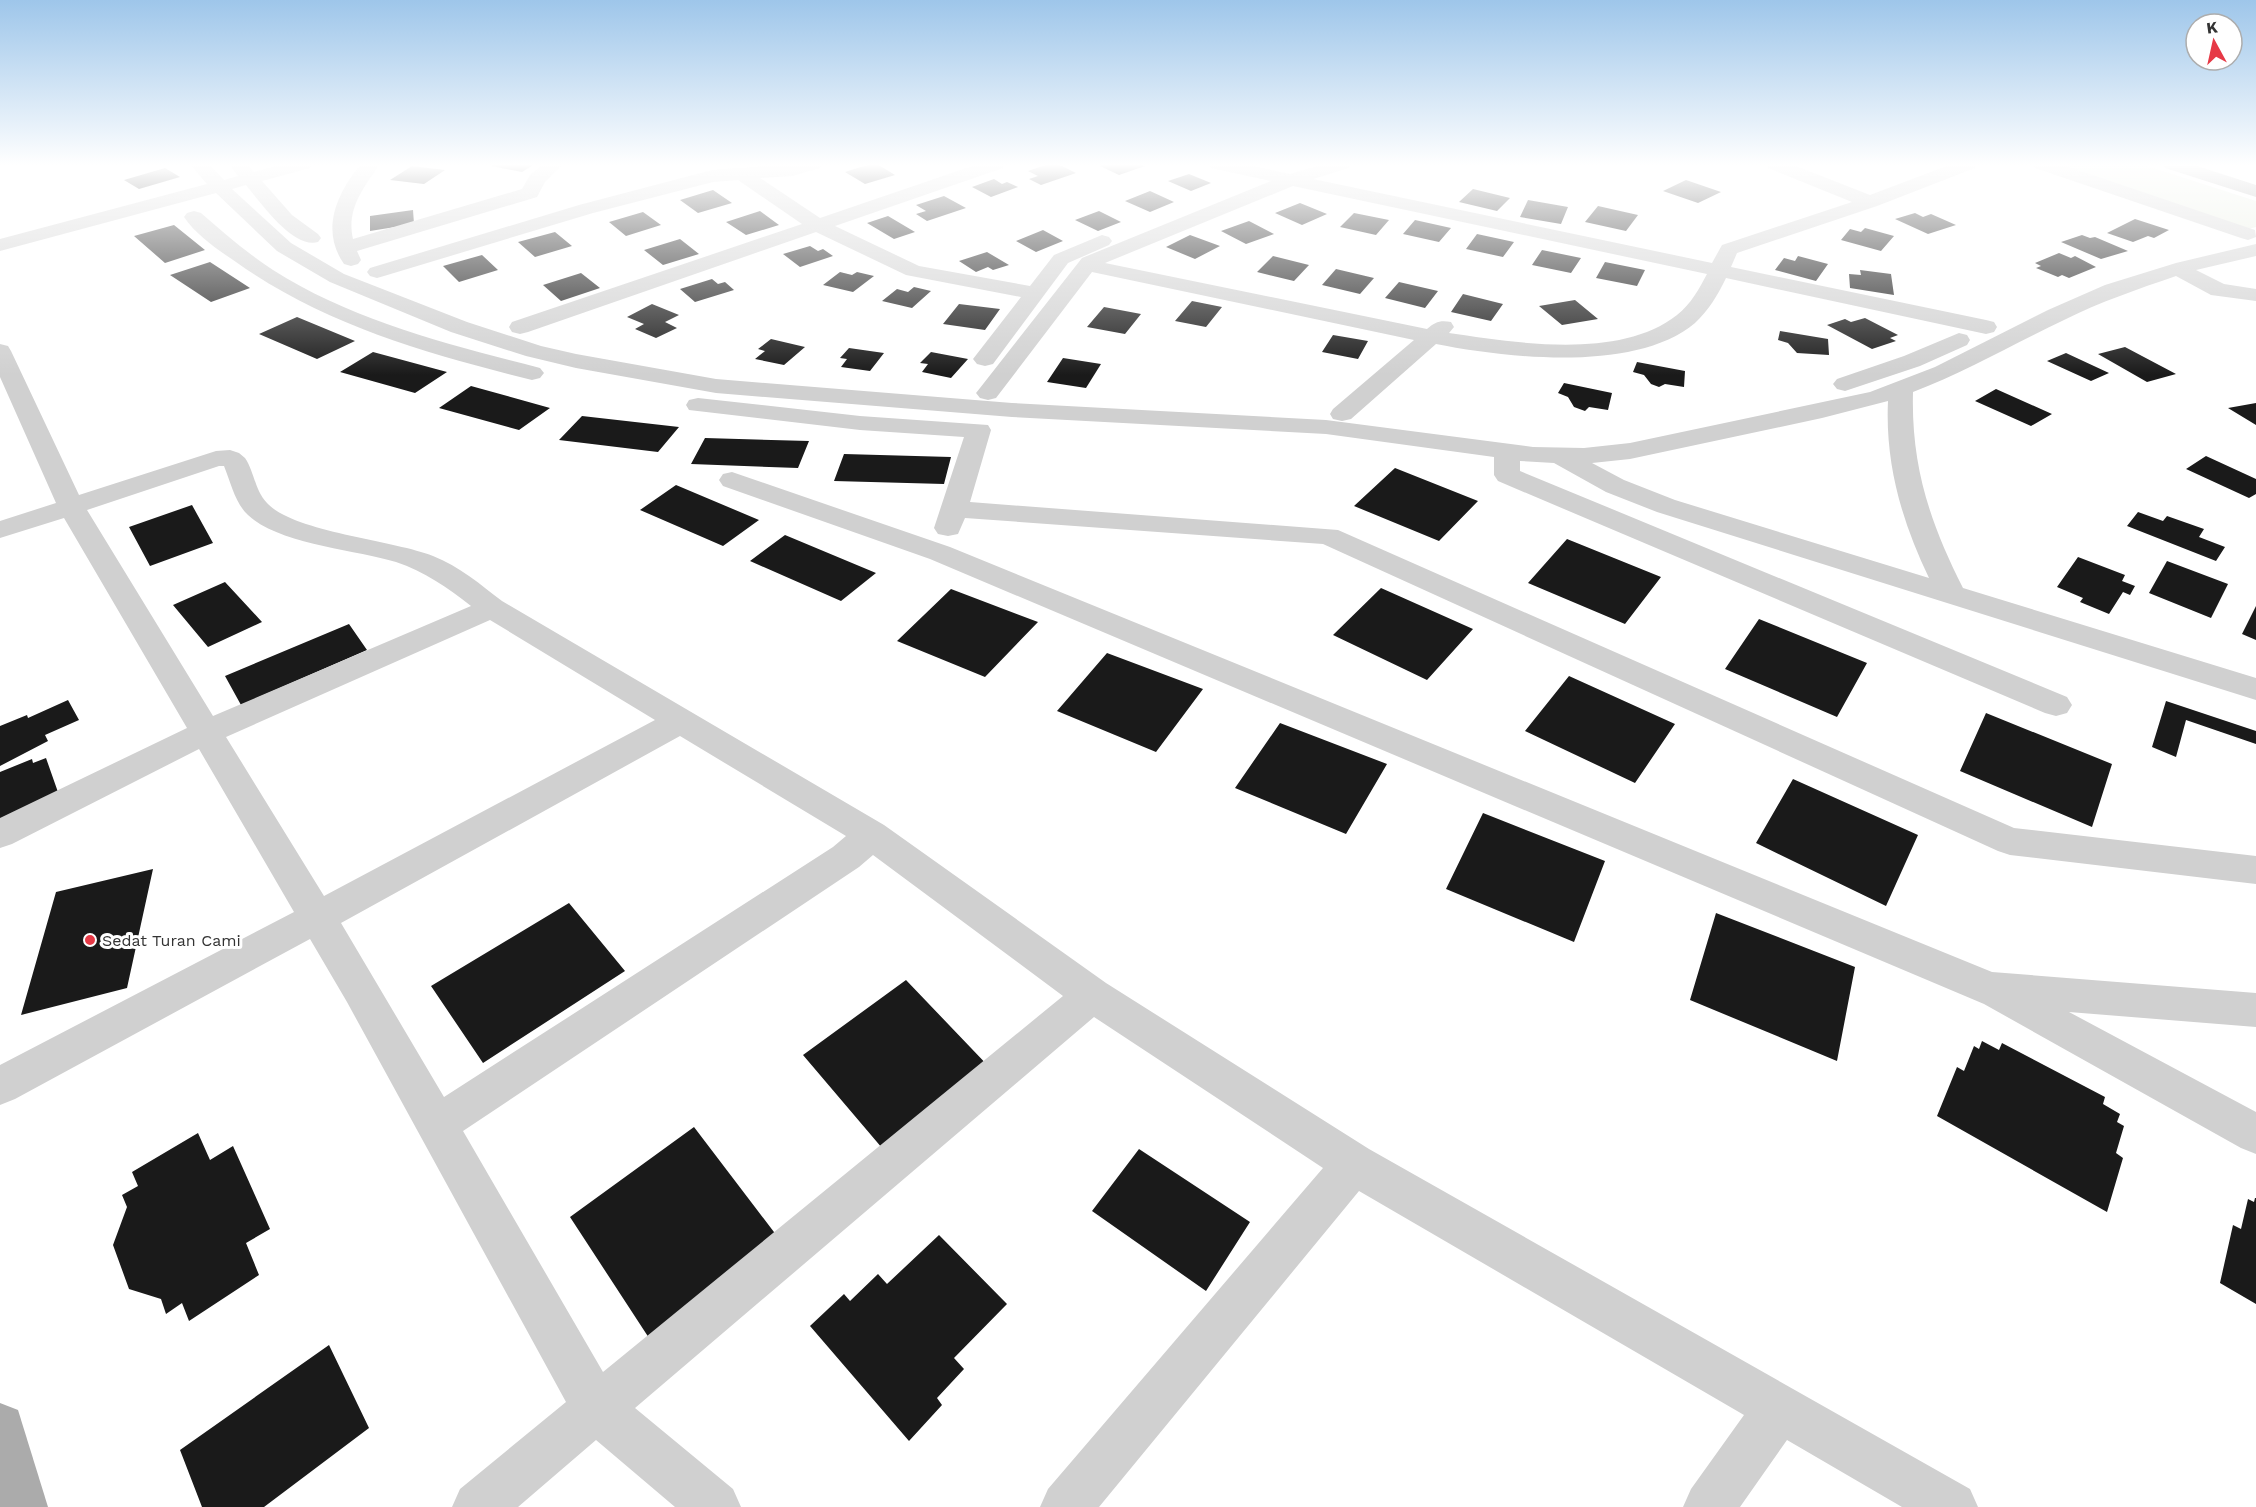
<svg xmlns="http://www.w3.org/2000/svg" width="2256" height="1507" font-family="'Work Sans',sans-serif">
<style>
.green{fill:#e6ecdf}
.building{fill:#1a1a1a}
.lines{fill:none;stroke-linecap:round;stroke-linejoin:round}
.minor{fill:#d0d0d0;fill-rule:evenodd}
.major{fill:#ababab;fill-rule:evenodd}
.highway{fill:#9a9a9a;fill-rule:evenodd}
.poi-dot{fill:#e63946;stroke:#fff;stroke-width:2}
.labels{text-anchor:middle;dominant-baseline:central;stroke-width:6;stroke-linejoin:round;paint-order:stroke}
.poi-label{font-size:16px;fill:#333;stroke:#fff;text-anchor:start}
</style>
<rect width="100%" height="100%" fill="#fff"/>
<!-- green -->
<path class="green" d="M2050 164H2141L2256 201V227L2244 230Z"/>
<!-- building -->
<path class="building" d="M494 164H535L522 172 491 166Z
M870 164H877L895 175 865 184 845 172Z
M1048 164H1058L1076 173 1041 185 1029 179 1038 176 1028 171Z
M1104 164H1141L1145 166 1119 175 1100 166Z
M412 166 445 170 424 184 390 180Z
M165 168 180 177 139 189 124 180Z
M1189 174 1211 183 1191 191 1168 181Z
M994 179 1002 184 1007 182 1018 187 991 197 972 187Z
M1686 180 1721 192 1698 203 1663 191Z
M1473 189 1510 198 1497 211 1459 202Z
M713 190 732 203 698 213 680 200Z
M1150 191 1174 202 1150 212 1125 201Z
M944 196 966 208 927 221 916 214 926 211 916 205Z
M1528 200 1568 207 1561 224 1520 217Z
M1300 203 1327 214 1302 225 1275 213Z
M1598 206 1638 215 1626 231 1585 222Z
M413 210 414 224 370 231V216Z
M760 211 779 225 746 235 726 222Z
M1099 211 1121 222 1098 231 1075 220Z
M643 212 661 225 626 236 609 222Z
M1354 213 1389 220 1376 235 1340 227Z
M1915 213 1923 217 1931 214 1956 225 1928 234 1895 219Z
M888 216 915 232 894 239 867 223Z
M2135 219 2169 230 2154 238 2148 236 2133 242 2107 233Z
M1415 220 1451 228 1439 242 1403 234Z
M1249 221 1274 234 1246 244 1221 231Z
M174 225 205 250 165 263 134 236Z
M1865 228 1894 236 1881 251 1841 240 1850 229 1861 232Z
M1043 230 1063 241 1036 252 1016 241Z
M555 232 572 246 535 257 518 242Z
M1477 234 1514 242 1503 257 1466 249Z
M1190 235 1220 246 1195 259 1166 247Z
M2082 235 2090 238 2095 237 2128 251 2101 259 2061 242Z
M680 239 699 254 663 265 644 250Z
M810 246 818 251 823 249 833 256 800 267 783 254Z
M1542 250 1581 258 1571 273 1532 265Z
M987 252 1009 265 993 270 988 267 976 272 959 261Z
M2059 253 2071 258 2075 256 2096 267 2069 278 2062 275 2058 277 2036 268 2041 266 2035 263Z
M482 255 498 270 459 282 443 266Z
M1273 256 1309 265 1294 281 1257 272Z
M1798 256 1828 264 1816 281 1775 270 1784 258 1795 261Z
M210 262 250 288 211 302 170 275Z
M1605 262 1645 270 1637 286 1596 278Z
M1336 269 1374 278 1360 294 1322 285Z
M1860 270 1891 274 1894 295 1850 288 1849 274 1861 275Z
M840 272 852 275 857 272 874 276 853 292 823 285Z
M581 273 600 288 561 301 543 285Z
M712 279 718 284 725 282 734 290 695 302 680 289Z
M1399 282 1438 291 1425 308 1385 298Z
M914 287 931 291 912 308 882 301 897 289 908 292Z
M1463 294 1503 304 1491 321 1451 312Z
M1575 300 1598 319 1562 325 1539 306Z
M1192 301 1222 307 1206 327 1175 321Z
M652 304 679 315 665 322 677 328 656 338 635 329 644 324 627 317Z
M959 304 1000 309 985 330 943 324Z
M1104 307 1141 314 1125 334 1087 327Z
M297 317 355 341 317 359 259 334Z
M1865 318 1898 335 1890 338 1896 341 1872 349 1827 325 1845 319 1851 322Z
M1780 331 1828 339 1829 355 1797 353 1788 343 1778 340Z
M1333 335 1368 341 1358 359 1322 352Z
M771 339 805 347 784 365 755 359 765 351 758 349Z
M2125 347 2176 374 2147 382 2098 354Z
M849 348 884 353 870 371 841 367 847 359 840 358Z
M373 352 447 372 415 393 340 372Z
M931 352 968 359 951 378 922 372 928 364 920 363Z
M2066 353 2109 373 2091 381 2047 361Z
M1063 358 1101 364 1086 388 1047 382Z
M1637 362 1685 371 1684 387 1665 384 1659 387 1651 384 1644 375 1633 372Z
M1564 383 1612 393 1608 410 1589 407 1585 411 1574 407 1568 397 1558 393Z
M471 386 550 408 519 430 439 408Z
M1996 389 2052 414 2031 426 1975 401Z
M2256 403V425L2228 408Z
M582 416 679 427 658 452 559 440Z
M705 438 809 441 798 468 691 464Z
M844 454 951 457 944 484 834 481Z
M2206 456 2256 479V494L2249 498 2186 469Z
M1395 468 1478 501 1439 541 1354 506Z
M676 485 759 520 723 546 640 510Z
M192 505 213 543 150 566 129 527Z
M2138 512 2163 521 2167 516 2204 529 2199 537 2225 547 2216 561 2127 526Z
M785 535 876 573 841 601 750 561Z
M1567 539 1661 577 1625 624 1528 583Z
M2078 557 2125 575 2122 581 2135 586 2130 595 2123 592 2109 614 2080 602 2083 598 2057 587Z
M2167 561 2228 584 2211 618 2149 593Z
M225 582 262 622 208 647 173 605Z
M1381 588 1473 629 1427 680 1333 635Z
M951 589 1038 622 985 677 897 641Z
M2256 606V640L2242 634Z
M1759 619 1867 663 1837 717 1725 669Z
M349 624 367 650 241 705 225 676Z
M1107 653 1203 689 1156 752 1057 711Z
M1569 676 1675 724 1635 783 1525 731Z
M68 700 79 720 45 735 48 741 0 766V726L27 715 28 718Z
M2166 701 2256 731V744L2186 720 2176 757 2152 747Z
M1986 713 2112 764 2092 827 1960 771Z
M1280 723 1387 764 1346 834 1235 788Z
M46 758 59 795 0 820V772L32 759 33 763Z
M1793 779 1918 835 1886 906 1756 843Z
M1483 813 1605 861 1574 942 1446 889Z
M153 869 127 988 21 1015 56 892Z
M569 903 625 971 483 1063 431 986Z
M1716 913 1855 967 1837 1061 1690 1000Z
M906 980 993 1071 888 1155 803 1055Z
M1982 1041 1999 1050 2002 1043 2105 1097 2103 1104 2120 1114 2117 1122 2124 1126 2116 1153 2123 1158 2107 1212 1937 1116 1957 1067 1964 1071 1974 1046 1979 1049Z
M694 1127 777 1236 649 1338 570 1217Z
M198 1133 210 1160 233 1146 270 1229 246 1243 259 1275 189 1321 182 1303 166 1314 161 1299 129 1289 113 1245 127 1207 122 1195 138 1186 132 1172Z
M1139 1149 1250 1222 1206 1291 1092 1211Z
M2255 1198H2256V1304L2220 1283 2233 1225 2241 1229 2248 1199 2254 1202Z
M939 1235 1007 1304 954 1358 964 1369 937 1398 942 1405 909 1441 810 1326 844 1294 850 1301 878 1274 887 1284Z
M329 1345 369 1428 264 1507H202L180 1450Z"/>
<g class="lines">
<!-- minor -->
<path class="minor" d="M190 164H209L224 180 238 176 229 164H248L254 172 282 164H313L310 168 262 181 292 215 318 234 321 238 318 242C293 249 261 203 246 185L232 189 291 243 344 274 467 322 541 346 576 354 716 379 1012 403 1326 420 1533 447 1584 448 1630 443 1870 392 1935 367 2048 310 2105 285 2176 263 2256 244V256L2196 270 2224 284 2256 289V301L2211 295 2176 276C2138 289 2100 302 2064 320 2013 344 1965 372 1913 392 1911 466 1930 523 1963 588L2256 678V700L1657 512 1606 492 1554 463 1520 461V471L2067 697 2072 705 2067 713 2056 716 2045 713 1498 481 1494 475V457L1326 434 1012 417 716 393 576 368 526 356 451 332 330 282 277 251 216 193 0 251V239L207 184ZM1888 401C1885 464 1902 522 1929 578L1675 500 1624 480 1592 463 1630 459 1822 418Z
M361 164H380C364 187 346 209 353 239L522 189 530 175 543 164H563L545 182 537 197 357 251 361 260 358 264 351 266 344 264C320 230 337 193 361 164Z
M792 164H823L820 168 792 176 760 178 820 218 978 164H1006L1003 168 835 226 919 266 1030 286 1054 255 1102 235 1109 237 1112 241 1109 245 1068 263 993 364 985 366 977 364 973 359 1021 297 906 275 816 232 528 332 520 334 512 332 509 327 512 322 802 224 738 180 713 182 593 213 384 276 377 278 370 276 367 272 370 268 579 205 712 170Z
M1208 164H1244L1290 174 1323 164H1352L1349 168 1313 179 1712 263 1722 245 1852 202 1768 168 1765 164H1791L1870 195 1952 164H1978L1975 168 1877 206 1737 253 1731 267 1986 320 1994 322 1997 327 1994 332 1986 334 1726 278C1718 295 1708 311 1695 323 1636 373 1507 358 1436 344L1351 419 1342 421 1333 419 1330 414 1333 409 1414 340 1092 272 996 398 988 400 980 398 976 393 980 388 1082 258 1271 181 1211 168ZM1293 186 1707 274C1699 289 1691 304 1677 315 1620 360 1517 343 1449 333L1454 327 1451 322C1440 320 1435 322 1427 329L1105 263Z
M2032 164H2060L2255 230 2256 237 2248 240 2241 238 2035 168Z
M194 211 201 213C224 233 247 253 273 270 353 321 450 345 540 368L544 373 540 378 532 380C428 354 324 325 236 262 218 250 196 235 184 217L187 213Z
M1959 333 1967 335 1970 340 1967 345 1920 366 1845 391 1837 389 1833 384 1837 379 1904 356Z
M0 344 8 346 11 351 79 495 216 451 230 450 239 453 245 458C254 471 255 491 267 503 293 532 393 540 433 556 459 566 481 585 502 601L884 825 1106 983 1369 1149 1970 1489 1978 1507H1902L1787 1440 1740 1507H1683L1691 1489 1744 1415 1359 1191 1099 1507H1040L1048 1489 1323 1168 1094 1017 635 1408 733 1489 741 1507H675L596 1440 518 1507H452L460 1489 566 1402 347 1002 310 939 15 1099 0 1105V1065L294 912 199 749 12 844 0 848V818L187 728 64 518 0 538V521L56 503 0 377ZM219 466H224C231 483 235 503 248 515 278 544 356 550 396 562 424 571 448 588 471 606L213 716 87 510ZM490 620 655 720 324 896 226 737ZM680 736 846 836 833 847 444 1097 341 923ZM873 855 1063 996 603 1372 463 1131 859 867Z
M698 398 860 416 988 425 991 430 970 502 1338 530 2014 828 2256 856V884L2010 855 1998 851 1323 544 965 518 958 534 948 536 938 534 934 528 964 437 860 430 689 410 686 405 689 400Z
M732 472 950 547 1992 972 2256 993V1027L2069 1012 2256 1112V1154L2241 1148 1984 1004 930 559 723 486 719 480 723 474Z"/>
<!-- major -->
<path class="major" d="M0 1403 18 1410 48 1507H0Z"/>
<!-- highway -->
<path class="highway" d="M2162 164H2191L2256 185V197L2165 168Z"/>
</g>
<!-- sky -->
<linearGradient id="sky" x2="0" y2="1"><stop stop-color="#9ec6ea"/><stop offset="0.44" stop-color="#fff"/><stop offset="1" stop-color="#fff" stop-opacity="0"/></linearGradient>
<rect width="2256" height="375" fill="url(#sky)"/>
<!-- markers -->
<circle class="poi-dot" cx="90" cy="940" r="6"/>
<g class="labels">
<!-- poi labels -->
<g class="poi-label">
<text x="102" y="940">Sedat Turan Cami</text>
</g>
</g>
<!-- north arrow -->
<g transform="translate(2214 42) rotate(352)"><circle r="28" fill="#ffffff" stroke="#adadad" stroke-width="1.5"/>
<path d="M0-4.5L10 22L0 15L-10 22Z" fill="#e63946"/>
<text y="-9" font-size="16" font-weight="bold" text-anchor="middle" fill="#333333">K</text>
</g>
</svg>
